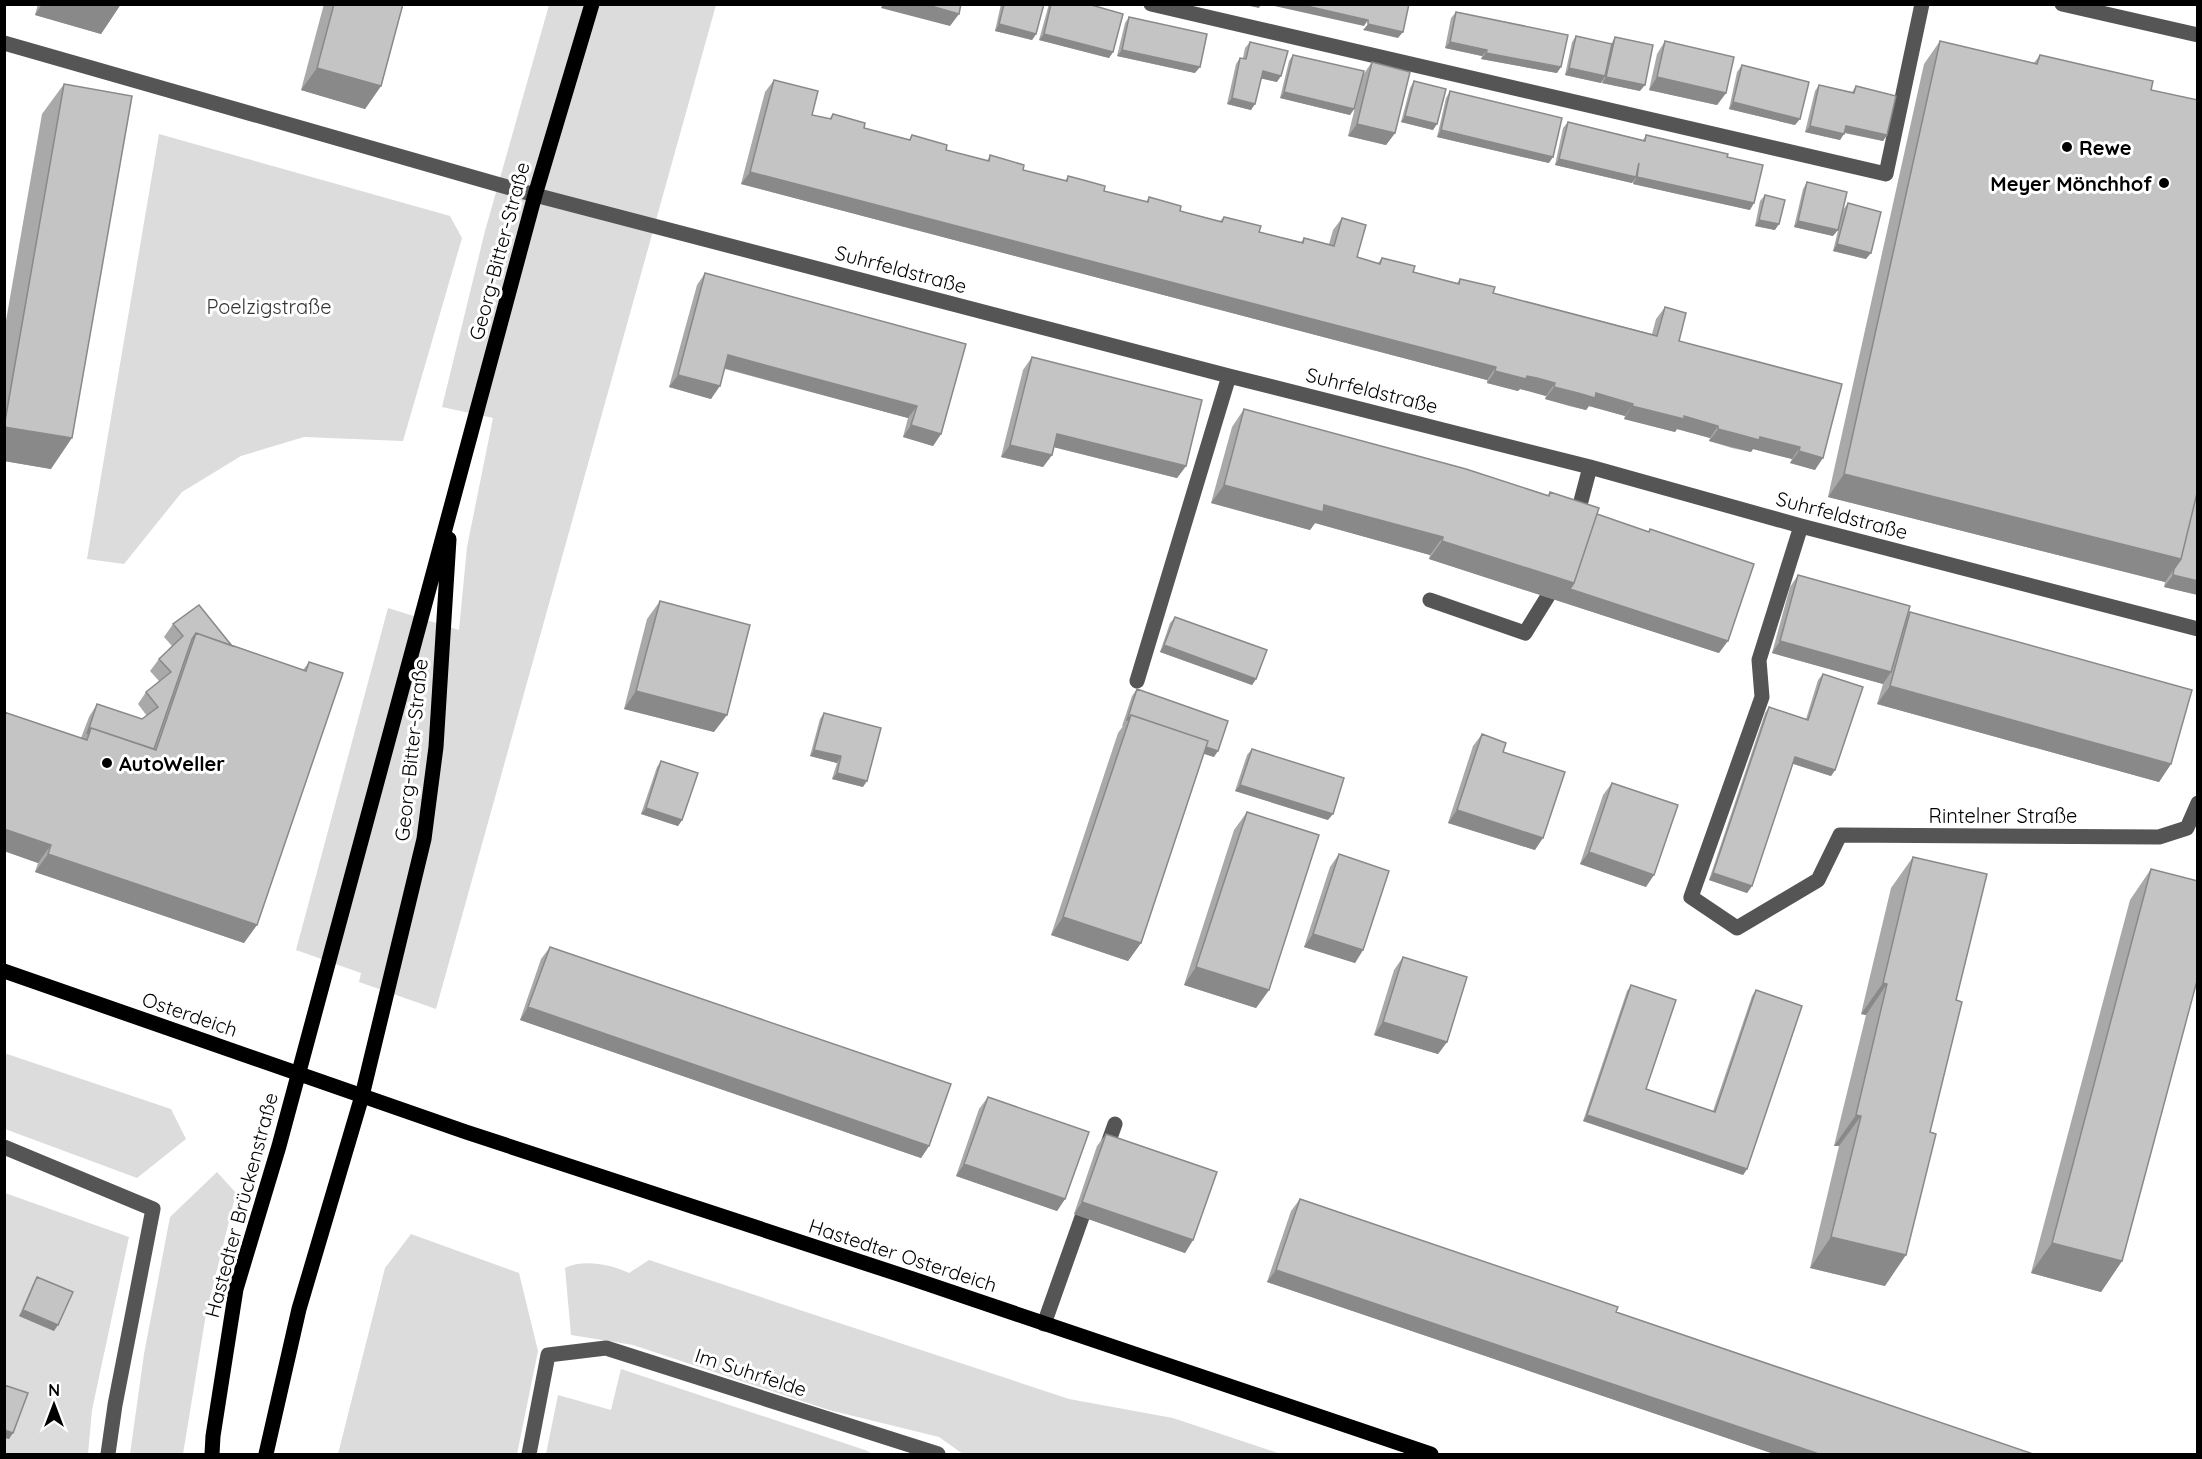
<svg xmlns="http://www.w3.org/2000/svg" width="2202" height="1459" font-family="Quicksand,sans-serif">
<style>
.green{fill:#dcdcdc}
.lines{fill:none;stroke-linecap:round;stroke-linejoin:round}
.minor-tunnel{stroke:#d9d9d9;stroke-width:15;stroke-dasharray:15 8;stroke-linecap:butt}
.minor{stroke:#555;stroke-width:15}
.major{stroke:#000;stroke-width:15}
.wall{fill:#a9a9a9}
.shaded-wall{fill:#898989}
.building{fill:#c4c4c4;stroke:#898989;stroke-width:1.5}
.poi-dot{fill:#000;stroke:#fff;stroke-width:2}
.labels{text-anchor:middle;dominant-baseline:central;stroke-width:6;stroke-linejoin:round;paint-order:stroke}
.poi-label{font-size:20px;font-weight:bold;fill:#000;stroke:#fff;text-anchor:start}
.street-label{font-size:20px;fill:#000;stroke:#fff}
.park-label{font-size:20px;fill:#333;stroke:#fff}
</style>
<rect width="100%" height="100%" fill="#fff"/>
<!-- green -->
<path class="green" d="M549 5H716L436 1009 359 982 361 973 296 950 388 608 459 630 467 547 493 418 442 407 485 231Z
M159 134 450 216 462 238 403 441 304 437 241 456 182 492 124 564 87 559Z
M4 1053 171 1109 186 1139 137 1178 5 1129Z
M217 1172 236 1193 206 1314 183 1454H130L144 1354 170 1217Z
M5 1193 129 1237 92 1410 88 1454H5Z
M411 1234 519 1273 538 1351 517 1454H338L385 1268Z
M649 1260 1069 1399 1173 1418 1281 1454H963L939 1437 829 1410 633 1345 571 1335 565 1268C583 1259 611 1264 629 1273Z
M621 1369 865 1450 873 1454H546L558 1395 611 1410Z"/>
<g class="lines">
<!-- minor-tunnel -->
<path class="minor-tunnel" d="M1082 1217 1106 1149"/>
<!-- minor -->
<path class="minor" d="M1151 4 1886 174 1922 4
M2062 4 2198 35
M4 43 535 195 1229 376 1590 467 1801 526 2198 629
M1576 520 1590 467
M1801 526 1759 660 1762 697 1691 897 1737 928 1818 880 1840 835 2159 837 2187 828 2198 803
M1430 600 1525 633 1548 596
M1137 681 1229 376
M4 1147 153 1209 115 1405 108 1454
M1106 1149 1115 1124
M1044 1324 1082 1217
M529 1454 548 1355 606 1348 938 1454"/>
<!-- major -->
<path class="major" d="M4 971 466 1132 904 1276 1431 1454
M212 1454 213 1436 236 1289 279 1146 535 195 592 4
M266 1454 299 1309 362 1096 424 839 436 747 449 539"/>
</g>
<!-- wall -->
<path class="wall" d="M38 4H121L101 34 35 15Z
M324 4H403L381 86 365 109 301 90Z
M1001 4H1044L1036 34 1032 40 995 31Z
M1049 4H1088L1113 52 1109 58 1039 40Z
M1456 12 1557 73 1481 59 1482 56 1445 48 1451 18Z
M1129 17 1195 73 1117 56 1125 23Z
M1576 36 1611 44 1615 37 1640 91 1602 83 1603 80 1601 83 1565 75 1572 42Z
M1665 41 1726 93 1717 105 1649 90 1657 54Z
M1940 41 2034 63 2040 55 2151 90 2198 100V595L2164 587 2165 582 1828 497 1924 64Z
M1250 42 1277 82 1262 78 1251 110 1227 104 1236 64 1240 58H1243L1245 48Z
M1293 55 1354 109 1350 115 1280 98 1289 61Z
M1372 62 1395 133 1386 145 1348 136 1363 75Z
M1742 65 1795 125 1729 109 1737 72Z
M774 80 812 115 829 119 833 114 864 128 909 140 912 135 946 150 987 161 990 155 1023 170 1065 181 1068 176 1104 191 1146 202 1149 197 1180 211 1220 221 1224 217 1259 232 1301 242 1304 238 1329 244 1333 230 1342 218 1357 257 1378 263 1382 258 1413 272 1457 283 1460 279 1493 293 1652 334 1656 319 1665 307 1679 341 1842 384 1815 470 1790 463 1792 459 1753 449 1751 452 1732 448 1709 441 1710 438 1677 429 1675 432 1624 419 1625 416 1589 406 1586 410 1569 406 1545 399 1546 396 1529 391 1520 389 1518 391 1487 383V380L741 184 765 92Z
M1414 81 1433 130 1401 122 1410 88Z
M64 84 51 469 4 461V332L42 114Z
M1819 85 1852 92 1856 86 1887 135 1883 141 1844 133 1840 140 1805 132 1815 91Z
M1450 91 1549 163 1437 137 1446 98Z
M1568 122 1643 140 1646 135 1727 157 1750 210 1633 184V180L1632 183 1555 165 1563 128Z
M1807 182 1833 236 1794 227 1803 189Z
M1765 195 1775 230 1755 226 1760 201Z
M1848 203 1866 259 1833 251 1843 210Z
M705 273 966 344 941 434 933 446 903 437 908 418 725 369 711 399 669 387 697 285Z
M1032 357 1186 466 1177 478 1054 447 1052 455 1043 467 1001 457 1023 370Z
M1244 409 1547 496 1550 492 1597 514 1648 532 1650 529 1719 653 1429 559 1430 555 1315 523 1310 530 1211 503 1232 427Z
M1798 575 1907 617 1910 612 2171 764 2159 782 1877 704 1883 684 1772 653 1790 587Z
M660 601 714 732 624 709 647 619Z
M1175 617 1256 679 1252 685 1160 652 1170 623Z
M173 624 303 670 309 662 244 943 35 872 38 863 4 851V712L81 738 89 717 97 704 142 719 147 716 138 704 146 692 159 681 150 671 159 659 172 646 164 637Z
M1823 674 1835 770 1831 776 1793 764 1752 886 1747 893 1709 880 1765 713 1769 707 1806 719 1818 680Z
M1137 689 1214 757 1204 754 1141 943 1128 961 1051 935 1118 733 1123 726H1122L1132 696Z
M824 713 863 787 832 779 837 763 810 756 820 719Z
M1482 734 1503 752 1535 850 1448 823 1473 746Z
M1252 749 1328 820 1235 791 1247 755Z
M661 761 682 820 678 826 641 814 657 767Z
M1612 783 1646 887 1580 864 1603 795Z
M1247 812 1269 990 1256 1008 1184 985 1234 830Z
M1339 854 1363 950 1355 963 1304 947 1330 867Z
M1913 857 1885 1286 1810 1268 1839 1146H1834L1866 1015 1861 1014 1891 888Z
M2151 869 2122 1261 2101 1292 2031 1273 2130 900Z
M550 947 929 1146 921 1158 520 1020 541 959Z
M1403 957 1447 1042 1438 1054 1374 1035 1394 970Z
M1631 985 1646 1089 1713 1111 1752 996 1756 990 1747 1169 1743 1175 1583 1121 1627 991Z
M988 1097 1065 1199 1057 1211 956 1176 979 1109Z
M1106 1134 1193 1240 1185 1253 1074 1214 1097 1146Z
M1300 1199 1616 1312 2036 1455H1777L1267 1282 1291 1211Z
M37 1277 54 1331 19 1316 33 1284Z"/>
<!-- shaded-wall -->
<path class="shaded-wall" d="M42 4H121L101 34 35 15Z
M883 4H924L959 14 950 26 881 8Z
M1246 4H1261L1259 8 1245 5Z
M1266 4H1298L1368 20 1364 26Z
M999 24 1036 34 1032 40 995 31Z
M1368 24 1403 32 1398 38 1363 30Z
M1044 34 1113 52 1109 58 1039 40Z
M1450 42 1487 50 1482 56 1445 48Z
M1122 50 1200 67 1195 73 1117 56Z
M1486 53 1561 67 1557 73 1481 59Z
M317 68 381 86 365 109 301 90Z
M1569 68 1605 76 1601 83 1565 75Z
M1263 71 1281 76 1277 82 1259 78Z
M1606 77 1645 85 1640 91 1602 83Z
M1657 77 1726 93 1717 105 1649 90Z
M1284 92 1354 109 1350 115 1280 98Z
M1232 98 1255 104 1251 110 1227 104Z
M1733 102 1800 119 1795 125 1729 109Z
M1405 116 1437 124 1433 130 1401 122Z
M1357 124 1395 133 1386 145 1348 136Z
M1810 126 1844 134 1840 140 1805 132Z
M1846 126 1887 135 1883 141 1842 132Z
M1441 130 1553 157 1549 163 1437 137Z
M1559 159 1636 177 1632 183 1555 165Z
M750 172 1496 367 1487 380 741 184Z
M1637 177 1754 203 1750 210 1633 184Z
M1759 220 1779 224 1775 230 1755 226Z
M1798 221 1838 230 1833 236 1794 227Z
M1837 244 1871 253 1866 259 1833 251Z
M728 355 917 406 908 418 720 367Z
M1495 371 1527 376 1555 383 1546 396 1520 389 1518 391 1487 383Z
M678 375 720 386 711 399 669 387Z
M1554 387 1596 393 1633 404 1625 416 1589 406 1586 410 1545 399Z
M1632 406 1684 416 1718 426 1710 438 1677 429 1675 432 1624 419Z
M911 425 941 434 933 446 903 437Z
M4 427 72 438 51 469 4 461Z
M1718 429 1760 437 1800 447 1792 459 1753 449 1751 452 1709 441Z
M1057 434 1186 466 1177 478 1049 446Z
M1010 445 1052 455 1043 467 1001 457Z
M1799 451 1823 458 1815 470 1790 463Z
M1844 474 2181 559 2165 582 1828 497Z
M1224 485 1324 505 1443 537 1430 555 1315 523 1310 530 1211 503Z
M1442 541 1574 583 1728 641 1719 653 1429 559Z
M2173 575 2198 581V595L2164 587Z
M1780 641 1891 672 1883 684 1772 653Z
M1164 645 1256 679 1252 685 1160 652Z
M1890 686 2171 764 2159 782 1877 704Z
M636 691 727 715 714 732 624 709Z
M1129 721 1218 751 1214 757 1127 728Z
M814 750 841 756 837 763 810 756Z
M1795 757 1835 770 1831 776 1791 763Z
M837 773 867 781 863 787 832 779Z
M1240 785 1333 814 1328 820 1235 791Z
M646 808 682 820 678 826 641 814Z
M1457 810 1543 838 1535 850 1448 823Z
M4 829 51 845 38 863 4 851Z
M1589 852 1654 875 1646 887 1580 864Z
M48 854 257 925 244 943 35 872Z
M1713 873 1752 886 1747 893 1709 880Z
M1063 917 1141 943 1128 961 1051 935Z
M1313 934 1363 950 1355 963 1304 947Z
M1196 967 1269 990 1256 1008 1184 985Z
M1883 983 1887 984 1866 1015 1861 1014Z
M528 1007 929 1146 921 1158 520 1020Z
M1383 1022 1447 1042 1438 1054 1374 1035Z
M1587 1115 1747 1169 1743 1175 1583 1121Z
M1856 1115 1861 1116 1839 1146H1834Z
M964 1164 1065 1199 1057 1211 956 1176Z
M1082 1202 1193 1240 1185 1253 1074 1214Z
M1831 1237 1906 1255 1885 1286 1810 1268Z
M2052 1243 2122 1261 2101 1292 2031 1273Z
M1276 1270 1822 1455H1777L1267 1282Z
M23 1310 58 1325 54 1331 19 1316Z
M4 1430 13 1433 9 1439 4 1438Z"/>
<!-- building -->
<path class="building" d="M334 4H403L381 86 317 68Z
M924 4H961L959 14Z
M1004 4H1044L1036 34 999 24Z
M1051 4H1088L1123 14 1113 52 1044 34Z
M1298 4H1409L1403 32 1368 24V20Z
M1456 12 1568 35 1561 67 1486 53 1487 50 1450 42Z
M1129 17 1207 34 1200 67 1122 50Z
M1576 36 1612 44 1605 76 1569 68Z
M1615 37 1653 45 1645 85 1606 77Z
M1665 41 1734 57 1726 93 1657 77Z
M1940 41 2037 64 2040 55 2153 81 2151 90 2198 100V489L2181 559 1844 474Z
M1250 42 1288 51 1281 76 1263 71 1255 104 1232 98 1240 58 1246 59Z
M1293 55 1364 71 1354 109 1284 92Z
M1372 62 1410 72 1395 133 1357 124Z
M1742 65 1809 82 1800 119 1733 102Z
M774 80 818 91 812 115 831 119 833 114 865 123 864 128 910 140 912 135 947 145 946 150 989 161 990 155 1024 165 1023 170 1067 181 1068 176 1087 181 1105 186 1104 191 1148 202 1149 197 1181 206 1180 211 1222 222 1224 217 1261 226 1259 232 1303 243 1304 238 1334 246 1342 218 1366 225 1357 257 1380 264 1382 258 1415 266 1413 272 1459 284 1460 279 1495 287 1493 293 1657 336 1665 307 1686 313 1679 341 1842 384 1823 458 1799 451 1800 447 1760 437 1759 440 1741 435 1718 429V426L1684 416V419L1632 406 1633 404 1596 393 1595 398 1578 393 1554 387 1555 383 1537 378 1527 376 1526 379 1495 371 1496 367 750 172Z
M1414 81 1446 89 1437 124 1405 116Z
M64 84 132 96 72 438 4 427Z
M1819 85 1854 93 1856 86 1896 96 1887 135 1846 126 1844 134 1810 126Z
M1450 91 1562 118 1553 157 1441 130Z
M1568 122 1645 141 1646 135 1728 154 1727 157 1763 165 1754 203 1637 177 1639 163 1636 177 1559 159Z
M1807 182 1847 192 1838 230 1798 221Z
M1765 195 1785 200 1779 224 1759 220Z
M1848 203 1881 212 1871 253 1837 244Z
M705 273 966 344 941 434 911 425 917 406 728 355 720 386 678 375Z
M1032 357 1202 400 1186 466 1057 434 1052 455 1010 445Z
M1244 409 1466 469 1549 496 1550 492 1599 508 1574 583 1442 541 1443 537 1324 505 1323 512 1224 485Z
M2198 489V581L2173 575 2174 569 2181 559Z
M1597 514 1649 532 1650 529 1754 564 1728 641 1570 589 1574 583Z
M1798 575 1910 606 1891 672 1780 641Z
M660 601 750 625 727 715 636 691Z
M199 605 232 646 196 633 192 639 154 749 91 728 87 734 97 704 142 719 158 707 146 692 171 672 159 659 183 636 173 624Z
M1910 612 2192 690 2171 764 1890 686Z
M1175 617 1267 650 1256 679 1164 645Z
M196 633 306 671 309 662 343 673 257 925 48 854 51 845 4 829V712L87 740 91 728 156 750Z
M1823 674 1863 687 1835 770 1795 757 1752 886 1713 873 1769 707 1808 720Z
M1137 689 1228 721 1218 751 1206 747 1208 741 1131 715 1128 720H1127Z
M824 713 881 728 867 781 837 773 841 756 814 750Z
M1131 715 1208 741 1141 943 1063 917Z
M1482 734 1506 743 1503 752 1565 772 1543 838 1457 810Z
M1252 749 1344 778 1333 814 1240 785Z
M661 761 698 773 682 820 646 808Z
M1612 783 1678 805 1654 875 1589 852Z
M1247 812 1319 835 1269 990 1196 967Z
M1339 854 1389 871 1363 950 1313 934Z
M1913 857 1987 874 1956 1000 1962 1002 1930 1132 1936 1134 1906 1255 1831 1237 1861 1116 1856 1115 1887 984 1883 983Z
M2151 869 2198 881V977L2122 1261 2052 1243Z
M550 947 951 1084 929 1146 528 1007Z
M1403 957 1467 977 1447 1042 1383 1022Z
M1631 985 1676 1000 1646 1089 1715 1112 1756 990 1802 1006 1747 1169 1587 1115Z
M988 1097 1089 1132 1065 1199 964 1164Z
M1106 1134 1217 1172 1193 1240 1082 1202Z
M1300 1199 1618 1307 1616 1312 2036 1455H1822L1276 1270Z
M37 1277 73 1292 58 1325 23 1310Z
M4 1385 28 1393 13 1433 4 1430Z"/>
<!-- markers -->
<g class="poi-dot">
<circle cx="2067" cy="147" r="6"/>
<circle cx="2164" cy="183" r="6"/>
<circle cx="107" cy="763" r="6"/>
</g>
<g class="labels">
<!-- poi labels -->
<g class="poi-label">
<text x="2079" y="147">Rewe</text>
<text x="2152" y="183" text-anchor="end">Meyer Mönchhof</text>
<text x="119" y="763">AutoWeller</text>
</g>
<!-- street labels -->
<g class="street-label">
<text transform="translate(499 251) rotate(-75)">Georg-Bitter-Straße</text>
<text transform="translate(901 269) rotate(15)">Suhrfeldstraße</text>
<text transform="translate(1372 390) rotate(14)">Suhrfeldstraße</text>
<text transform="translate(1842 515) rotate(15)">Suhrfeldstraße</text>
<text transform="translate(411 750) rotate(-84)">Georg-Bitter-Straße</text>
<text x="2003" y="815">Rintelner Straße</text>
<text transform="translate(190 1014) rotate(19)">Osterdeich</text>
<text transform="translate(241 1205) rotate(-75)">Hastedter Brückenstraße</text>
<text transform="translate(903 1255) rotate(18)">Hastedter Osterdeich</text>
<text transform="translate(751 1372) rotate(18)">Im Suhrfelde</text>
</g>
<!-- park labels -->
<g class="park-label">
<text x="269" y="306">Poelzigstraße</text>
</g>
</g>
<!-- border -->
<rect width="2202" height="1459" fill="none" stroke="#000000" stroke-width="12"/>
<!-- north arrow -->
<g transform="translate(54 1405)" stroke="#ffffff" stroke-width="4.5" paint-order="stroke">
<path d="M0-4.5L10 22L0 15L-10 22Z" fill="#000000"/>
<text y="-9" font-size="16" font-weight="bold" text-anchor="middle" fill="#000000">N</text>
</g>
</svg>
